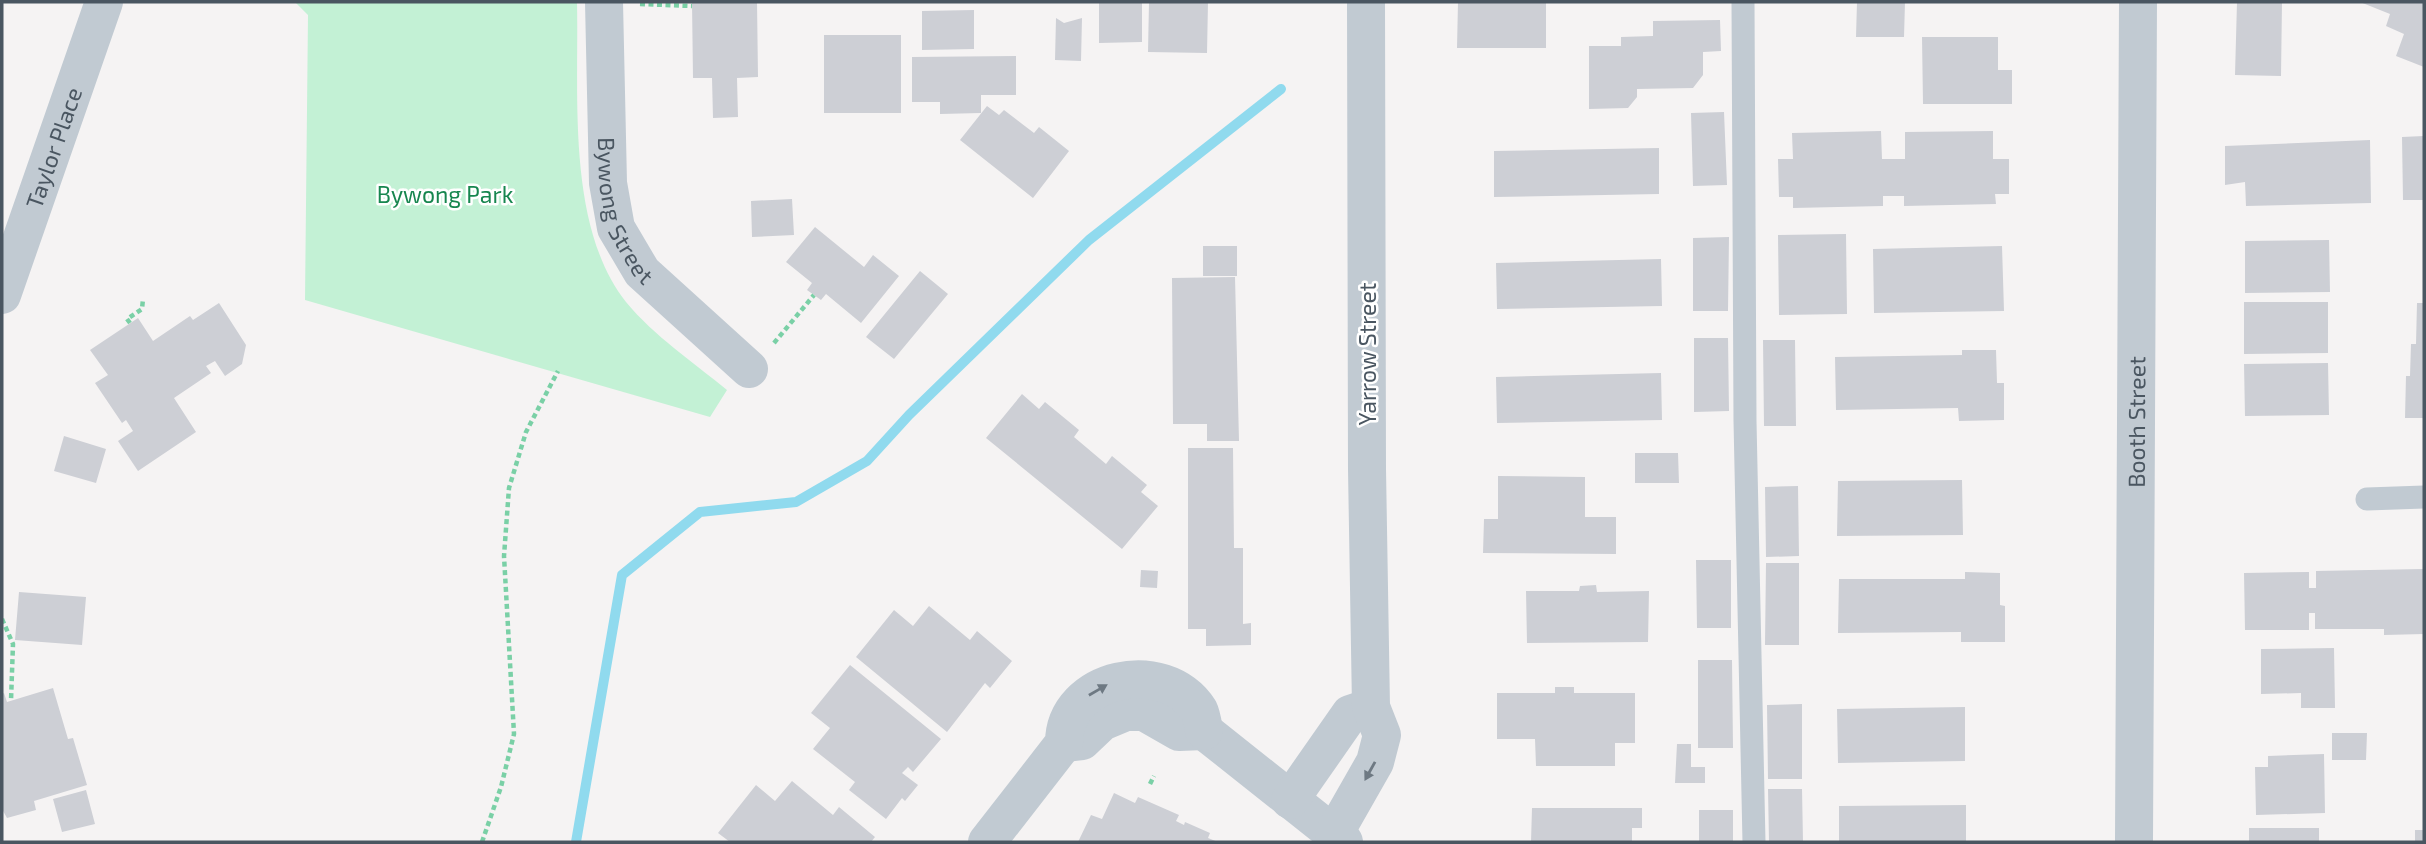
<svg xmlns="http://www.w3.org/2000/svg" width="2426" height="844" font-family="'Exo 2',sans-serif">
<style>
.green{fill:#c3f1d5}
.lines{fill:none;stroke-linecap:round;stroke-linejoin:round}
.stream{stroke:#90daee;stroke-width:10}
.building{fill:#cdcfd5}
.path{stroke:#7ad0a6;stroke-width:4.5;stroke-dasharray:5 3.5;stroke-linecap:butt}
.service{stroke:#c1cad2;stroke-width:23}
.minor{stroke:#c1cad2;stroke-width:38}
.oneway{fill:#6e7983}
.labels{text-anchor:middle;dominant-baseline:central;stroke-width:5;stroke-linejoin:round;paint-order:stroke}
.street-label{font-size:23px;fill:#4a5661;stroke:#fff}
.park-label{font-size:23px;fill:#17864f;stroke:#fff}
</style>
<rect width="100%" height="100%" fill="#f5f3f3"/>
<!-- green -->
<path class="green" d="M295 2H577C579 94 566 226 626 302 654 336 693 362 727 390L710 417 305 300 308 15Z"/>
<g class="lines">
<!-- stream -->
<path class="stream" d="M576 842 622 575 700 512 796 502 867 461 909 415 1089 240 1281 89"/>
</g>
<!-- building -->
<path class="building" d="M692 2H757L758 77 737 78 738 117 713 118 712 78H693Z
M1099 2H1142V42L1099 43Z
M1149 2H1208L1207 53 1148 52Z
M1458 2H1546V48H1457Z
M1857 2H1905L1904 37H1856Z
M2237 2H2282L2281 76 2235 75Z
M2360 2H2424V67L2396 56 2404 34 2386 26 2390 14Z
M974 10V49L922 50V11Z
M1056 18 1064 23 1082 18 1081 61 1055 60Z
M1720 20 1721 51 1703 52V75L1693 88 1637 89V97L1628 108 1589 109V46H1621V37L1653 36V21Z
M824 35H901V113H824Z
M1922 37H1998V70H2012V104H1923Z
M1016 56V95H981V113L940 114V102H912V57Z
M987 106 999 115 1004 110 1034 133 1039 127 1069 151 1033 198 960 140Z
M1724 112 1727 185 1693 186 1691 113Z
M1881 131 1882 159H1905V132L1993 131V159H2009V194H1995L1996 204 1904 206V196H1883V206L1793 208V197H1779L1778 159H1793L1792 133Z
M2424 136V200H2403L2402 137Z
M2370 140 2371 203 2246 206 2245 182 2225 185V146Z
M1659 148V194L1494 197V151Z
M792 199 794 235 752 237 751 201Z
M815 227 864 267 873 255 899 276 861 323 826 294 821 300 807 290 812 283 786 262Z
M1846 234 1847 314 1779 315 1778 235Z
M1729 237 1728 311H1693V238Z
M2329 240 2330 292 2245 293V241Z
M1203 246H1237V276H1203Z
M2002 246 2004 311 1874 313 1873 249Z
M1661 259 1662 306 1497 309 1496 263Z
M920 271 948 294 894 359 866 337Z
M1235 277 1239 441H1207V424H1173L1172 278Z
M2244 302H2328V353L2244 354Z
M219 303 246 345 242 364 225 376 215 361 206 366 211 373 174 398 196 432 138 471 118 441 133 431 126 420 122 423 95 383 108 375 90 350 138 318 153 341 190 316 193 320Z
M2417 303H2424V418H2405L2406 376H2410L2411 344H2416Z
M1694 338H1728L1729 411 1694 412Z
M1763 340H1795L1796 426H1764Z
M1962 350H1996L1997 383H2004V420L1959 421 1958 408 1836 410 1835 357 1962 355Z
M2328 363 2329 415 2245 416 2244 364Z
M1661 373 1662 420 1497 423 1496 377Z
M1022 394 1039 409 1045 402 1079 430 1074 437 1106 464 1112 456 1147 485 1141 492 1158 506 1122 549 986 438Z
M64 436 106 449 96 483 54 471Z
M1188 448H1233L1234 548H1243V624L1251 623V645L1206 646V629H1188Z
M1635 453H1678L1679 483H1635Z
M1498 476 1585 477V517H1616V554L1483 553 1484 519H1498Z
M1962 480 1963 535 1837 536 1838 481Z
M1798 486 1799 556 1766 557 1765 487Z
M1696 560H1731V628H1697Z
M1766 563H1799V645H1765Z
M2423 569 2424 634 2384 635V629H2315V613H2309V630H2245L2244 573 2309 572V588H2316V571Z
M1141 570 1158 571 1157 588 1140 587Z
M1965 572 2000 573V605L2005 606V642H1961V632L1838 633 1839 579H1965Z
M1596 585 1597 592 1649 591 1648 642 1527 643 1526 591H1579L1580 586Z
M19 592 86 597 82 645 15 640Z
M929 606 970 640 977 631 1012 661 990 688 985 683 947 732 856 657 894 610 913 626Z
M2334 648 2335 708H2301V693L2261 694V649Z
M1698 660H1732L1733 748H1698Z
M850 665 941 739 913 772 908 767 902 773 918 785 905 801 902 798 886 819 849 790 855 782 813 749 830 728 811 713Z
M1555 687H1574V693H1635V743H1615V766H1536L1535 739H1497V693H1555Z
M53 688 68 739 73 738 87 785 34 801 36 810 7 818 2 809V694L4 693 7 702Z
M1802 704V779H1768L1767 705Z
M1965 707V761L1838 763 1837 709Z
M2332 733H2367L2366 760H2332Z
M1677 744H1691V767H1705V783H1675Z
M2324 754 2325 813 2256 815 2255 767H2268V756Z
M792 781 833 815 839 807 875 837 871 842H730L718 833 756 785 775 801Z
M1768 789H1802L1803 842H1769Z
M86 790 95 824 62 832 53 799Z
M1114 793 1135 803 1138 797 1179 815 1176 821 1184 825 1185 822 1210 833 1208 838 1218 842H1078L1091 815 1102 819Z
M1966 805V842H1839V806Z
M1532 808H1642V828H1632V842H1531Z
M1699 810H1733V842H1699Z
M2249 828H2319V842H2249Z
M2415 830H2424V842H2415Z"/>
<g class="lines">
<!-- path -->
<path class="path" d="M640 4 692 6
M130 323 127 319 142 309 143 299
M774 343 814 295
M2 619 13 644 11 701
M1150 784 1154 776
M482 842 501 787 514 734 504 556 509 488 526 432 558 371"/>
<!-- service -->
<path class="service" d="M1743 2 1745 421 1754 842
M2367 499 2424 497"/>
<!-- minor -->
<g class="minor">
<path id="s1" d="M604 2 608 183 616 228 642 272 749 369"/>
<path id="s2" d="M2 295 104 2"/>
<path d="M1204 731 1344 842"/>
<path d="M1064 743 1082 741 1102 722 1126 712H1144L1179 732 1204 731"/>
<path d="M1290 800 1350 714 1371 707"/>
<path d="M1334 834 1375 762 1382 735 1371 707 1367 469 1366 2"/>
<path d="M987 842 1064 743C1064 677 1164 656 1199 710 1202 716 1203 725 1204 731"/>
<path id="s3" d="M2134 842 2138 2"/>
</g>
</g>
<!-- one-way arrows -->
<defs><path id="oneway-solid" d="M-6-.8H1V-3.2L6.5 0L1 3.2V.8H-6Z" transform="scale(1.75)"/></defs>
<g class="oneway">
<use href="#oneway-solid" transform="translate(1098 690) rotate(-30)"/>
<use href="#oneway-solid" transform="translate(1370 771) rotate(119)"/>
</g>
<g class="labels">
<!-- street labels -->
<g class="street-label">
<text stroke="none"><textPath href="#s2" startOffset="156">Taylor Place</textPath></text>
<text stroke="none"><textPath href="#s1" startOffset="212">Bywong Street</textPath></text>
<text transform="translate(1367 354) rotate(-90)">Yarrow Street</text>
<text stroke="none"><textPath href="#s3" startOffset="420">Booth Street</textPath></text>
</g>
<!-- park labels -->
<g class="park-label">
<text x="445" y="194">Bywong Park</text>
</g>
</g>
<!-- border -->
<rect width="2426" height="844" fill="none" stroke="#4a5661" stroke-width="7"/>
</svg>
